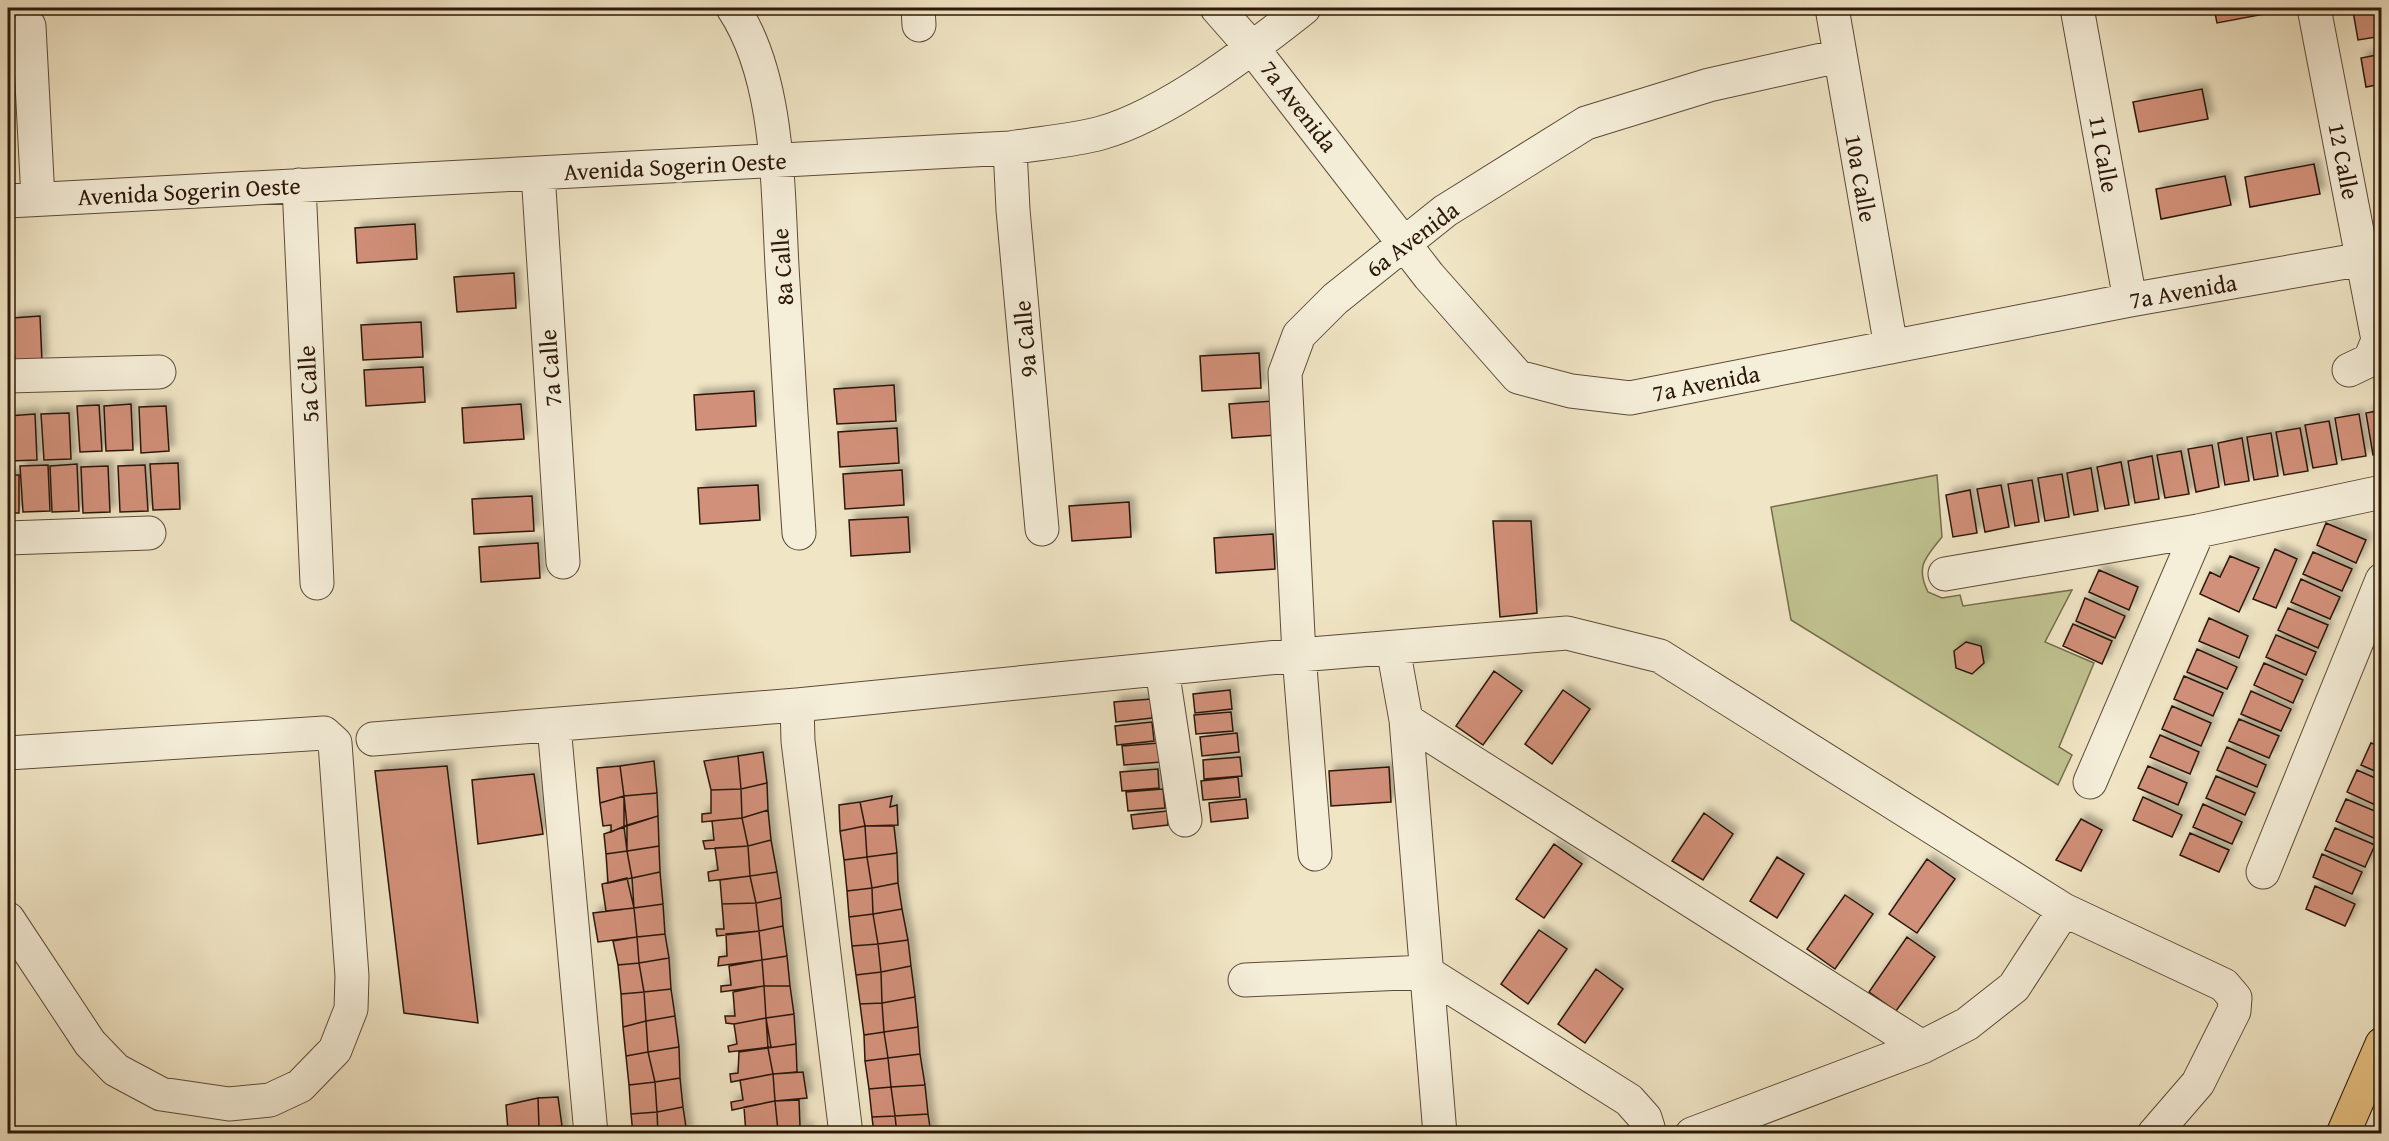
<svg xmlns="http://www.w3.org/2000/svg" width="2389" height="1141" font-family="'Gentium Book Plus',serif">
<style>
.green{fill:#c0c290;stroke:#766d4c;stroke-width:1.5}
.building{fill:#d19079;stroke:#2c1809;stroke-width:1.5;filter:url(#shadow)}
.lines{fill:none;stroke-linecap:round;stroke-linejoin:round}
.minor-casing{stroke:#5d4b38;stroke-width:35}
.highway-casing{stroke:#2c1809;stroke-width:35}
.minor{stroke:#f5eed9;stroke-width:33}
.highway{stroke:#e8c282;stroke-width:33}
.labels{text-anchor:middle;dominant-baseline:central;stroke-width:5;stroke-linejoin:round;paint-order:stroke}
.street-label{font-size:24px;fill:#2c1809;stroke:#f5eed9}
</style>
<defs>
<filter id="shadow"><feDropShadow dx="5.5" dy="-5.5" stdDeviation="3" flood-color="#0004"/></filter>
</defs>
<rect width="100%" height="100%" fill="#f0e5c5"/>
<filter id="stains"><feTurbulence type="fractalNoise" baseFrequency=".00333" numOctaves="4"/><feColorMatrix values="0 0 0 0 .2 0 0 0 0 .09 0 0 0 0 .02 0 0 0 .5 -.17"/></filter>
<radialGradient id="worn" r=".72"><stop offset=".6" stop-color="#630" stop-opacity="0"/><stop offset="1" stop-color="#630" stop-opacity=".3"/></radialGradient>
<!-- green -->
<path class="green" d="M1937 475 1942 537C1926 557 1915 566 1928 592L1942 598 1960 595 1963 606 2072 590 2045 642 2094 663 2059 747 2072 755 2058 785 1791 620 1771 507Z"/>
<!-- building -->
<path class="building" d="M2214 8H2286V10L2217 23Z
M2369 8H2382V36L2358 40 2353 11Z
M2382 54V84L2366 87 2361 58Z
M2202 89 2208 119 2139 132 2133 102Z
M2314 164 2320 194 2250 207 2245 177Z
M2225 176 2231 205 2161 219 2156 189Z
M415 224 417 259 357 263 355 228Z
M514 273 516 308 457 312 454 277Z
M40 316 42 362 15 364 12 318Z
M421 322 423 357 363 360 361 325Z
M1259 353 1261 388 1202 391 1200 356Z
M423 367 425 402 366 406 364 370Z
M894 385 896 421 837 424 834 389Z
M754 391 756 426 696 430 694 395Z
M1274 401 1277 435 1232 438 1229 404Z
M131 404 133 450 106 451 104 406Z
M521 404 524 439 464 443 462 408Z
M99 405 102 451 80 452 77 406Z
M166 406 169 451 141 453 139 407Z
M2382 410V454L2373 455 2366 413Z
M69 413 71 459 44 460 41 414Z
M35 414 37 460 10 461 8 416Z
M2359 414 2366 456 2342 460 2335 418Z
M2329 421 2337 464 2313 468 2305 425Z
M897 428 899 463 840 467 838 432Z
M2300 428 2308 471 2284 475 2276 432Z
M2271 433 2278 476 2254 480 2247 437Z
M2242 438 2249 481 2225 485 2218 443Z
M2212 445 2219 487 2196 492 2188 449Z
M2181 451 2189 494 2165 498 2157 455Z
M2152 456 2159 499 2135 503 2128 461Z
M2121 462 2129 505 2105 509 2097 467Z
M178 463 180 509 153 510 150 464Z
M77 464 79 511 52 512 50 466Z
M48 465 50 511 23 512 20 466Z
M145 465 148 511 120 512 118 466Z
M108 466 110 512 83 513 81 467Z
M2091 468 2098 511 2074 515 2067 473Z
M902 470 904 505 845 509 843 474Z
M2062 474 2069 517 2045 521 2038 478Z
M8 475H19V513H8Z
M2032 480 2039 522 2015 526 2008 484Z
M758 485 760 520 700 524 698 488Z
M2001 485 2009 527 1985 532 1977 489Z
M1970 490 1977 533 1953 537 1946 495Z
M532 496 534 531 474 534 472 499Z
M1129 502 1131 537 1072 541 1069 506Z
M908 517 910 552 851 556 849 520Z
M1493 521H1531L1537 613 1500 617Z
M2326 523 2366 540 2356 563 2317 545Z
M1273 534 1275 569 1216 573 1214 538Z
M538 543 540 578 481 582 479 547Z
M2275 549 2297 559 2276 608 2253 599Z
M2313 552 2352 569 2342 591 2303 574Z
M2230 556 2259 568 2239 612 2200 594 2210 572 2220 577Z
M2099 570 2138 587 2129 610 2089 592Z
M2301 579 2340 597 2330 619 2291 602Z
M2085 598 2125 616 2115 638 2076 621Z
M2288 608 2328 625 2318 648 2278 630Z
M2209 618 2248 636 2239 658 2199 641Z
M2073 624 2112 641 2102 664 2063 646Z
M2276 635 2316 652 2306 675 2266 657Z
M1966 642 1981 646 1984 663 1972 674 1956 668 1954 651Z
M2197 649 2237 667 2227 689 2187 672Z
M2264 663 2303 680 2293 703 2254 685Z
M1494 671 1522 691 1483 745 1456 726Z
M2184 676 2223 693 2213 716 2174 699Z
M1230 690 1232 709 1195 713 1193 694Z
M1563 690 1590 709 1552 764 1525 744Z
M2251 691 2291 709 2281 731 2241 714Z
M1151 699 1152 718 1116 722 1114 702Z
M2172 706 2211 723 2201 746 2162 729Z
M1231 712 1233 731 1196 734 1194 715Z
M2239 719 2279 736 2269 758 2229 741Z
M1152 722 1154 741 1117 745 1115 726Z
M2382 725V741L2375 739Z
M1237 733 1239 752 1202 756 1200 737Z
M2160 735 2199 752 2190 774 2150 757Z
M1159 743 1161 762 1124 765 1122 746Z
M2371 743 2382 747V774L2361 765Z
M2227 747 2266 765 2257 787 2217 770Z
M763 752 767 783 741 789 738 756Z
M738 756 741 789 711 790 704 761Z
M1240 757 1242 776 1204 779 1203 760Z
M654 761 657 793 624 796 620 766Z
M447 766 478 1023 404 1013 375 771Z
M620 766 624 796 600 803 597 768Z
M2148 766 2187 783 2178 805 2138 788Z
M1389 767 1391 802 1331 806 1329 771Z
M1158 769 1159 788 1122 791 1120 772Z
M2357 770 2382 781V808L2347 792Z
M534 774 543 834 478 844 472 780Z
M2216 776 2255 793 2245 815 2206 798Z
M1238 777 1240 797 1203 800 1201 781Z
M767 783 768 810 742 818 741 789Z
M741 789 742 818 702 822V814L711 813V790Z
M1163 789 1165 808 1128 811 1126 792Z
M657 793 658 816 624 827V796Z
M624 796 627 825 611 832V825L603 826 600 803Z
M892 796 890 807 897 805 898 825 865 826 860 802Z
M2143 797 2182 815 2172 837 2133 820Z
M1246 799 1248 818 1211 822 1209 803Z
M2346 799 2382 814V825L2376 839 2336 821Z
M860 802 865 826 840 831 839 805Z
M2203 804 2242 822 2232 844 2193 827Z
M768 810 771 840 748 846 742 818Z
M1167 811 1168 825 1133 829 1131 815Z
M1704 813 1733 834 1703 880 1672 861Z
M658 816 659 846 627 851V825Z
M742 818 748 846 705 849 703 841 714 840 712 821Z
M2081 819 2102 830 2081 871 2056 860Z
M865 826 867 857 844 860 840 831Z
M865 826H894L897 853 867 857Z
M624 827 627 851 606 854 604 834Z
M2335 828 2375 845 2365 867 2325 850Z
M2190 833 2229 850 2219 872 2180 855Z
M771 840 777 872 750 876 748 846Z
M1554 844 1582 864 1544 918 1516 899Z
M659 846 660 872 632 878 627 851Z
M748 846 750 876 709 881 708 872 718 870 715 848Z
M627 851 632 878 608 883 606 854Z
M897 853 898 883 872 888 867 857Z
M2322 854 2362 872 2352 894 2313 877Z
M867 857 872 888 847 891 844 860Z
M1777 857 1804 874 1777 918 1750 901Z
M1927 859 1955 879 1917 933 1889 914Z
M660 872 663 904 634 908 632 878Z
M777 872 781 898 756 903 750 876Z
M750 876 756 903 722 904 720 880Z
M627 878 634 908 606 911 602 884Z
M898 883 902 909 873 914 872 888Z
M2315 886 2355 904 2345 926 2306 909Z
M872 888 873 914 849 917 847 891Z
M1845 895 1873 914 1835 969 1807 949Z
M781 898 783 926 759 931 756 903Z
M756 903 759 931 717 936 716 929H724L722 904Z
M663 904 665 934 637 937 634 908Z
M634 908 637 937 598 942 593 913Z
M902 909 908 940 878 944 873 914Z
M873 914 878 944 852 946 849 917Z
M783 926 787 956 762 960 759 931Z
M1539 930 1567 949 1528 1004 1501 984Z
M759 931 762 960 718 966 719 957 727 956 726 934Z
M665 934 669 958 639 963 637 937Z
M637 937 639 963 618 965 613 941Z
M1907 937 1935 957 1896 1011 1869 992Z
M908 940 911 966 881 972 878 944Z
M878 944 881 972 856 975 852 946Z
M787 956 790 986H764L762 960Z
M669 958 671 989 644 992 639 963Z
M762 960 764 986 721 992V986L731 985 729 966Z
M639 963 644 992 621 994 618 965Z
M911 966 915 997 882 1003 881 972Z
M1596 969 1623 989 1585 1043 1558 1024Z
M881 972 882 1003 860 1004 856 975Z
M764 986 766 1018 734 1024 726 1023 725 1016H735L733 992Z
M764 986H790L794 1014 766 1018Z
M671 989 675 1016 646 1021 644 992Z
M644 992 646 1021 623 1027 621 994Z
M915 997 918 1027 884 1032 882 1003Z
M882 1003 884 1032 864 1035 860 1004Z
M794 1014 796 1044 768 1048 766 1018Z
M675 1016 679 1047 648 1052 646 1021Z
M766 1018 771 1047 729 1052 728 1046 737 1044 734 1024Z
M646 1021 648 1052 626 1056 623 1027Z
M918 1027 920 1054 888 1058 884 1032Z
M884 1032 888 1058 865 1061 864 1035Z
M796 1044 797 1072 773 1074 768 1048Z
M679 1047 680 1078 655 1082 648 1052Z
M768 1048 773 1074 731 1082 730 1074 738 1073 739 1052Z
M648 1052 655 1082 629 1085 626 1056Z
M920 1054 925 1085 891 1087 888 1058Z
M888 1058 891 1087 869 1089 865 1061Z
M803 1072 807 1098 775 1101 773 1074Z
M773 1074 775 1101 732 1110 731 1102 743 1100 740 1080Z
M680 1078 683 1107 657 1112 655 1082Z
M655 1082 657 1112 631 1114 629 1085Z
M925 1085 928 1114 895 1116 891 1087Z
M891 1087 895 1116 872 1117 869 1089Z
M558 1097 562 1126 539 1128 538 1098Z
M538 1098 539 1128 508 1131 506 1105Z
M799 1100 800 1126 778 1131 775 1101Z
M775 1101 778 1131 746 1134 744 1107Z
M683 1107 687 1134H658L657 1112Z
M657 1112 658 1134H633L631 1114Z
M928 1114 931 1134H897L895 1116Z
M895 1116 897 1134H874L872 1117Z
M562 1126 563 1134H540L539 1128Z
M539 1128 540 1134H508V1131Z
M808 1128V1134H778V1131Z"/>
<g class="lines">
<defs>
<path id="minor" d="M733 8C782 82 777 196 783 283 788 366 793 450 799 533
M918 8 919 25
M1217 8 1253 49 1429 276 1518 377 1571 391 1630 398 2130 300 2363 259
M1832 8 1891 347
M2077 8 2130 300
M2314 8 2378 340 2370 360 2349 370
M29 26 38 199
M1010 148 1013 210 1042 529
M538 173 563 562
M299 185 317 583
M8 201 1010 148C1040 143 1072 141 1101 133 1166 115 1251 50 1304 8
M8 376 159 372
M8 538 149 533
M1945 574 2198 531 2382 492
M1393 648 1406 720 1440 1134
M1162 669 1185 820
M797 705 798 741 846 1134
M1406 720 1922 1047
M554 726 591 1134
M373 739 797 705 1299 655 1567 633 1660 656 2064 910 2224 985 2235 998 2234 1011 2198 1083 2154 1134
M8 753 324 733 335 743 352 976 351 1009 335 1050 300 1086 270 1100 229 1104 161 1094 116 1070 90 1043 8 919
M2090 782 2198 531
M1315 854 1299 655 1285 373 1299 335 1335 299 1445 211 1586 123 1709 85 1839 56
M2263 872 2382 580
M1245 980 1426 972 1629 1100 1645 1118 1650 1134
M1692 1134 1922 1047 1967 1024 2014 987 2064 910"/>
<path id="highway" d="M2343 1134 2382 1044"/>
</defs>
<!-- minor casing -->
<use href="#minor" class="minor-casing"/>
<!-- highway casing -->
<use href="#highway" class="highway-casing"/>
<!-- minor -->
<use href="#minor" class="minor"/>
<!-- highway -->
<use href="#highway" class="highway"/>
</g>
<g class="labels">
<!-- street labels -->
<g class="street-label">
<text transform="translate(1299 106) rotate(52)">7a Avenida</text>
<text transform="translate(2104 154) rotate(80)">11 Calle</text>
<text transform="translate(2344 161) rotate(79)">12 Calle</text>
<text transform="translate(675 166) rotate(-3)">Avenida Sogerin Oeste</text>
<text transform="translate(1861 178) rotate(80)">10a Calle</text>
<text transform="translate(189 191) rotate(-3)">Avenida Sogerin Oeste</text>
<text transform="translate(1412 239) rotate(-37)">6a Avenida</text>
<text transform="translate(782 267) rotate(-94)">8a Calle</text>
<text transform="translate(2183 291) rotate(-10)">7a Avenida</text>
<text transform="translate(1025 339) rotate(-95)">9a Calle</text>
<text transform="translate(550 368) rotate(-94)">7a Calle</text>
<text transform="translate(1706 383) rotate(-11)">7a Avenida</text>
<text transform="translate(308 384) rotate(-93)">5a Calle</text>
</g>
</g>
<!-- margin -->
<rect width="2389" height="1141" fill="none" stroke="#f0e5c5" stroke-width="30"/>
<rect x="9" y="9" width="2371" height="1123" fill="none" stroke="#2c1809" stroke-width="3"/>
<rect x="15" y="15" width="2359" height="1111" fill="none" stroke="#2c1809" stroke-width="1.5"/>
<rect width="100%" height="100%" filter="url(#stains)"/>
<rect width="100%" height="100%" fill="url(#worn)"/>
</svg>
